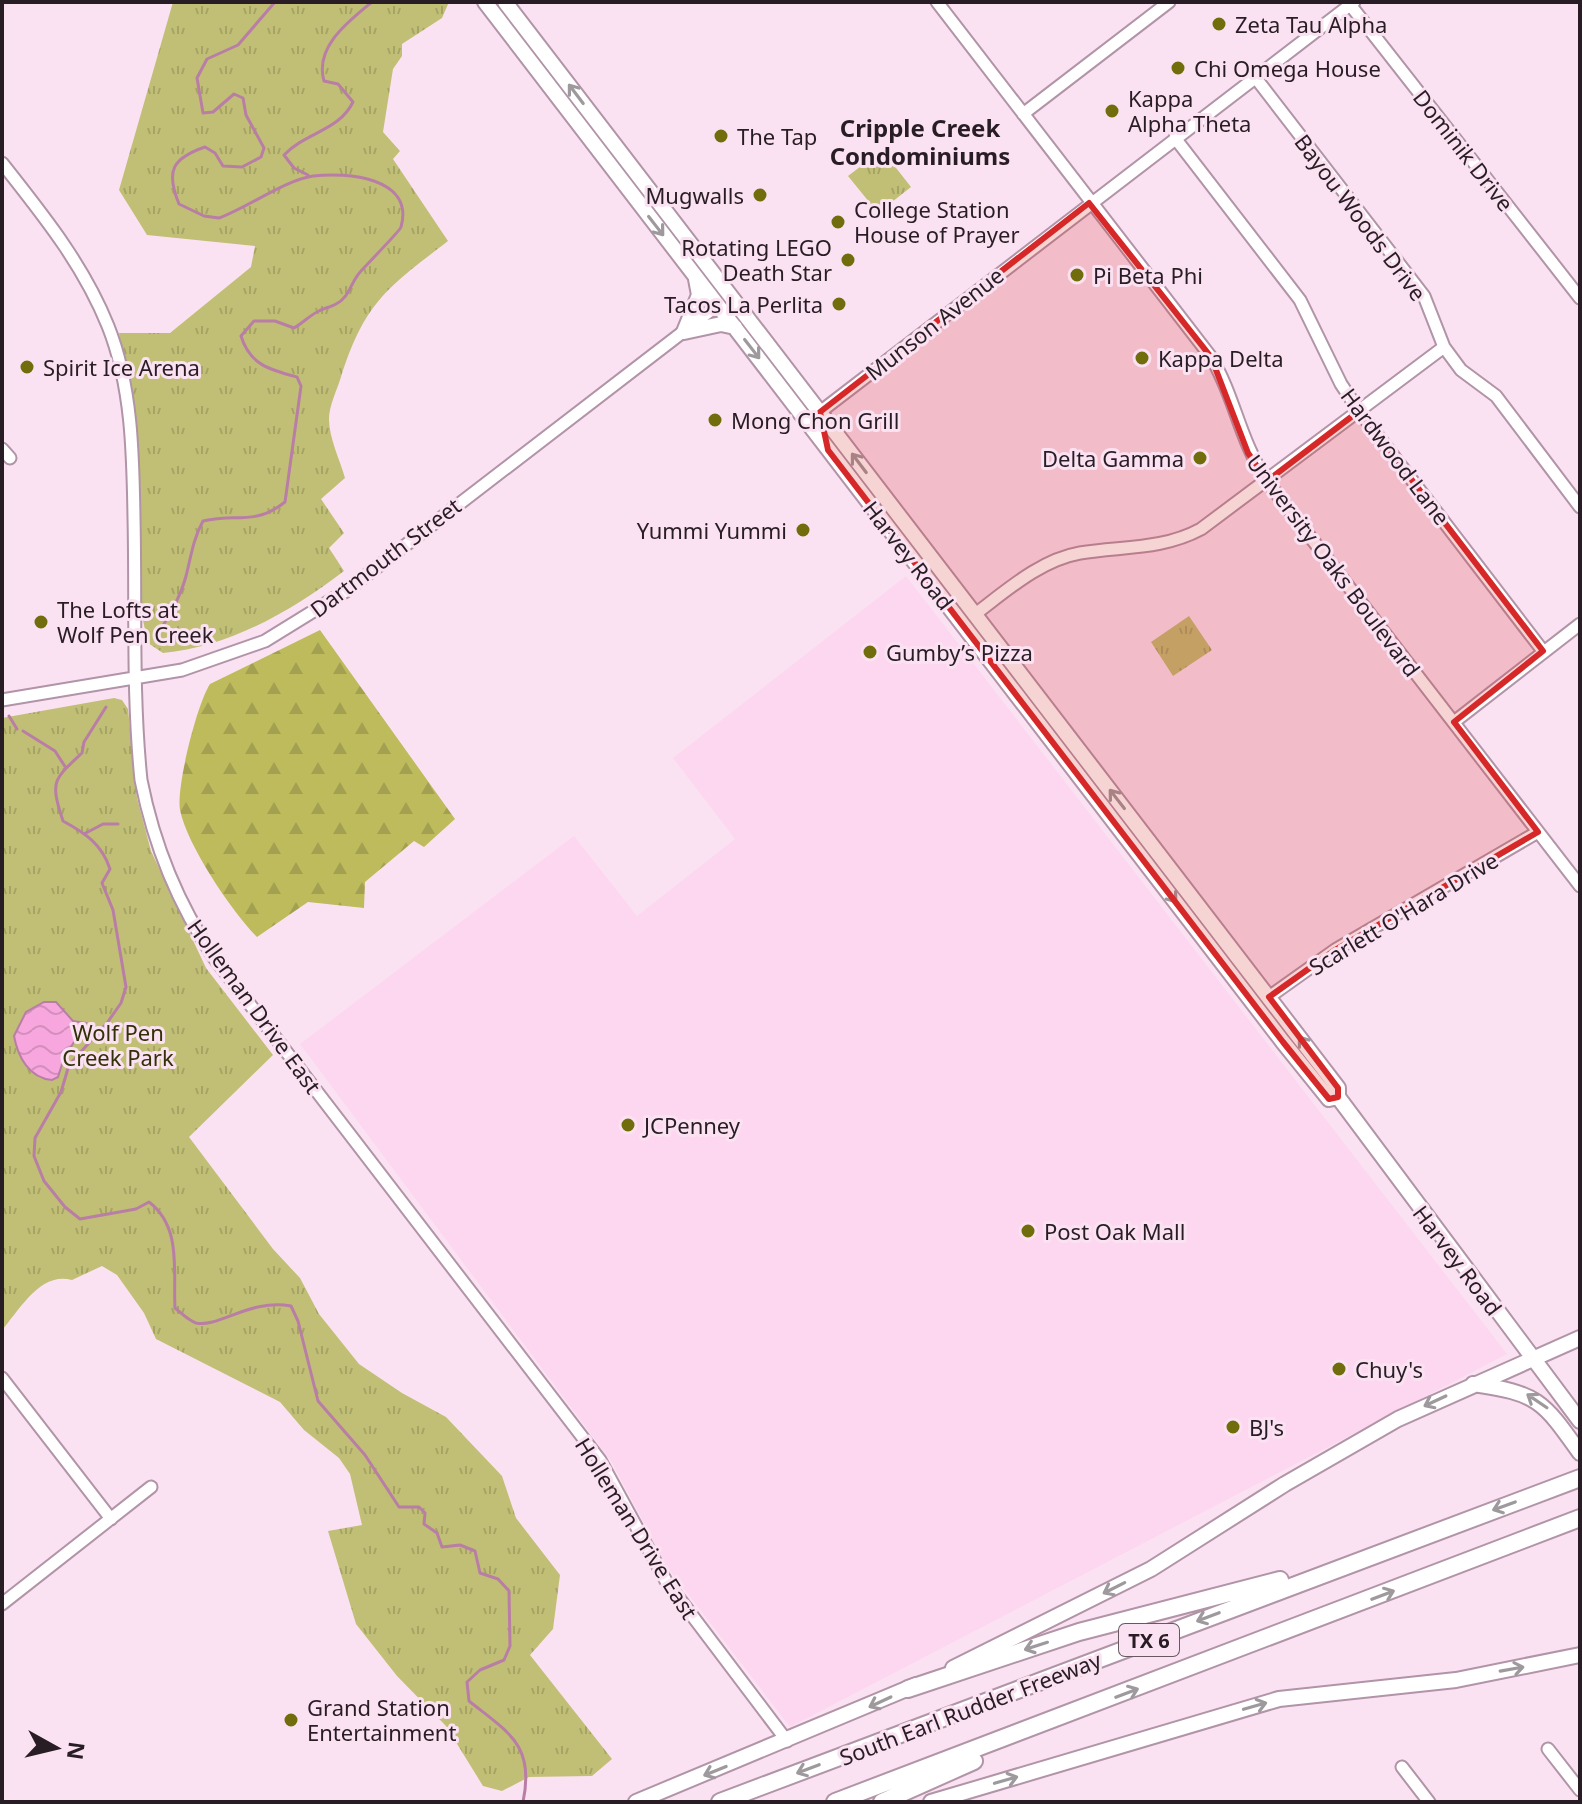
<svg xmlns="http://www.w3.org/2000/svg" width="1582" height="1804" font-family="'Noto Sans',sans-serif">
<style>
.built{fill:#fcd7ef}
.forest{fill:url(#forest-firs)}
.park{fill:url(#park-tufts)}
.water{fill:url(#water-waves);stroke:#b97ea6;stroke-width:2}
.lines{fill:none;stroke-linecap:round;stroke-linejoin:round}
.stream{stroke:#b97ea6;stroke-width:3}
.minor-casing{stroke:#b194a7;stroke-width:15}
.major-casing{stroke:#b194a7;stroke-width:18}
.highway-casing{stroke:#b194a7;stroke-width:20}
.minor{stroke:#fff;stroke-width:11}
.major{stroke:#fff;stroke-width:14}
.highway{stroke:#fff;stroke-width:16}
.oneway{stroke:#9e999d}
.marked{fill:#d62828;fill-opacity:0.2;stroke:#d62828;stroke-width:6;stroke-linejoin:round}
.poi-dot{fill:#716d0c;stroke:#fbe2f2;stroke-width:3}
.labels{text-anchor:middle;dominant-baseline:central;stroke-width:6;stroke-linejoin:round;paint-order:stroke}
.shield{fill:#fbe2f2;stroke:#675862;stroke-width:2}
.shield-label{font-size:20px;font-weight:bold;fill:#281d25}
.poi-label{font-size:22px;fill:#281d25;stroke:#fbe2f2;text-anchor:start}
.street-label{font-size:22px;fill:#281d25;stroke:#fbe2f2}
.park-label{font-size:22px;fill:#323007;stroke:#fbe2f2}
.neighbourhood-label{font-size:24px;font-weight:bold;fill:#281d25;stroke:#fbe2f2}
</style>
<defs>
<pattern id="forest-firs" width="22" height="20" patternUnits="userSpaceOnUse" patternTransform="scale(2)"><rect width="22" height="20" fill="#bebb5d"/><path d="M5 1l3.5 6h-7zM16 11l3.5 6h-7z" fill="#a3a051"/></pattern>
<pattern id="park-tufts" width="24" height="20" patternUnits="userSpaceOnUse" patternTransform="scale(2)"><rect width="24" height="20" fill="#c1bf75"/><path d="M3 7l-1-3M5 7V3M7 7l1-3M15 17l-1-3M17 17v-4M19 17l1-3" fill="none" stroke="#a6a465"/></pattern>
<pattern id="water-waves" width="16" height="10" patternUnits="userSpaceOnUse" patternTransform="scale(2)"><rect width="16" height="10" fill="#f7a7de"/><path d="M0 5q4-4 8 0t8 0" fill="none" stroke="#d48fbe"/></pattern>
</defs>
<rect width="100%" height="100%" fill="#fbe2f2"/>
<!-- built -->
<path class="built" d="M906 576 1507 1354 790 1727 668 1568 611 1461 300 1044 574 836 637 916 735 839 673 758Z"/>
<!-- forest -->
<path class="forest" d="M320 630 455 819 424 847 414 841 365 882 364 908 308 902 257 937C232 912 187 845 180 810 176 787 197 704 210 684Z"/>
<!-- park -->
<path class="park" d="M173 2H449L442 18 402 44V56L393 69 383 132 400 151 393 159 448 241C387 288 365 302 341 377 337 390 329 406 329 419 329 438 340 460 345 478L321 499 344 533 329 548 344 571C292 611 229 647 163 653L148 643 142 616 136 432 119 333H170L251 267 255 246 147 235 119 190Z
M882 150 911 187 878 213 848 176Z
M1189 616 1212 650 1173 676 1151 642Z
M114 698 122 700 128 709 137 798 151 851 206 968 273 1055 189 1137 273 1249 300 1278 319 1314 359 1364 402 1393 446 1417 502 1476 516 1518 560 1575 553 1629 530 1655 612 1759 592 1776 529 1777 502 1791 483 1786 446 1726 397 1676 356 1624 328 1531 362 1525 350 1474 339 1458 304 1430 280 1402 156 1339 144 1313 117 1275 102 1266 72 1280C41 1271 20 1309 2 1330V718Z"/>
<!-- water -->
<path class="water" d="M44 1002H56L73 1021 86 1023 64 1058 58 1077 52 1080C29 1078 18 1057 14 1036L26 1012Z"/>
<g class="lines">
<!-- stream -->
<path class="stream" d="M308 175 294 168 284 155C306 132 339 131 353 102L338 84 324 81C314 47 349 21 372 2
M155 639C167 619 180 599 186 576 191 557 193 539 203 521 237 513 255 526 285 502L301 386 297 377C270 370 250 365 241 336L254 321H275L294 328C303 323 310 315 319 311 324 308 331 307 336 304 350 297 351 281 361 271 367 264 400 231 401 227 415 177 346 172 313 176 285 180 247 208 219 218L204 216 179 204C165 170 173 158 205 147L215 153 223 166 242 167 261 157 264 148 246 115 243 98 234 94 213 112 203 113 197 78 207 59 238 45 275 2
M106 707 84 742 82 753C53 780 50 781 63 821 85 833 102 844 110 869L102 883 113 910 126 987 121 1003 107 1023 69 1065 61 1092 35 1138 34 1156 44 1181 65 1207 80 1219 136 1209 149 1202C182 1227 173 1271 175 1308 181 1313 189 1321 196 1323 219 1328 251 1298 291 1306L298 1321 318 1401 365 1455 399 1507H419L425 1513 424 1524 437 1533 442 1547 460 1545 475 1551 480 1573 498 1579 509 1591 510 1646 504 1660 480 1670 467 1682 469 1701C509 1733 535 1745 523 1802
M9 716 17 729
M23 731 55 751 66 768
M84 834 103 824H118"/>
<defs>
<path id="minor" d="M937 2 1211 357C1235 397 1239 439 1267 481L1580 886
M1348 2 1580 298
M1255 77 1424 296 1444 347 1461 370 1496 396 1580 507
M1023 114 1169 2
M1175 138 1300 300 1341 384 1359 411 1543 651
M2 163C43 215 83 264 108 326 132 386 133 454 134 518 136 605 132 693 141 780 154 846 177 903 215 959L600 1460 666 1581 787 1741
M820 412 1354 2
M2 449 10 458
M974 615C1006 591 1040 560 1080 553 1122 546 1162 550 1201 529L1444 347
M2 700 182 670 265 641 346 591 718 305
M1454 722 1580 624
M1269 997 1335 950 1538 832
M2 1378 111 1519
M2 1604 151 1487
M1548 1749 1580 1790
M1402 1767 1429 1802"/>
<path id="major" d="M485 2 1283 1042 1329 1099 1338 1097
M505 2 1338 1088V1097L1580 1421
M696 279 699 295 684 332 721 324 735 327
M1473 1384C1538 1393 1543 1401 1580 1453
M953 1668 1151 1569 1285 1484 1398 1419 1580 1338
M636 1802 916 1685
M931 1802 1279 1699 1456 1680 1580 1655"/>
<path id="highway" d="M908 1689 1079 1632 1280 1580
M720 1802 1580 1478
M835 1802 1580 1518
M882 1802 974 1761"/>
</defs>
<!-- minor casing -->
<use href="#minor" class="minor-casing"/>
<!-- major casing -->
<use href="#major" class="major-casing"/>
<!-- highway casing -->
<use href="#highway" class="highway-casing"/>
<!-- minor -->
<use href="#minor" class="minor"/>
<!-- major -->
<use href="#major" class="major"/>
<!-- highway -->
<use href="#highway" class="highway"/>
</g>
<!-- one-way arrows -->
<defs><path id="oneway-shaft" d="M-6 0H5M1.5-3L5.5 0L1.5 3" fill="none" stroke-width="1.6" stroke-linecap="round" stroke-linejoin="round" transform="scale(2)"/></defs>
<g class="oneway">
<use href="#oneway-shaft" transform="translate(576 94) rotate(-127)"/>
<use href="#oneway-shaft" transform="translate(656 226) rotate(52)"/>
<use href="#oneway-shaft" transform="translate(752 349) rotate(52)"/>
<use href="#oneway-shaft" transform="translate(859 463) rotate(-127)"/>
<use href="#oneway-shaft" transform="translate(1117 799) rotate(-128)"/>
<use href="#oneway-shaft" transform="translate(1169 893) rotate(52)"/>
<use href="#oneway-shaft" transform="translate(1306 1046) rotate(-127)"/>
<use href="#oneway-shaft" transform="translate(1435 1401) rotate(155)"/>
<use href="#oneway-shaft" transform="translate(1537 1401) rotate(-146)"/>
<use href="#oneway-shaft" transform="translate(1504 1506) rotate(160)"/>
<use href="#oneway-shaft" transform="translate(1114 1588) rotate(153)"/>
<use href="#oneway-shaft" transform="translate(1383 1595) rotate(-21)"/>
<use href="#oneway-shaft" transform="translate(1208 1617) rotate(159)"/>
<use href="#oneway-shaft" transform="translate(1036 1646) rotate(162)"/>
<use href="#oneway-shaft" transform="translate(1512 1669) rotate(-10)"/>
<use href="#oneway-shaft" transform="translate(1127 1693) rotate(-21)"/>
<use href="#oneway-shaft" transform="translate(880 1702) rotate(155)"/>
<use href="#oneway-shaft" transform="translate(1255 1706) rotate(-16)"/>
<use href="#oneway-shaft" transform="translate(808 1769) rotate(159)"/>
<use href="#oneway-shaft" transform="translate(715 1771) rotate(158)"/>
<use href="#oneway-shaft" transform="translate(1006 1780) rotate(-16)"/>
</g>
<!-- marked area -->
<path class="marked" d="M1089 203 1211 357 1248 453 1267 481 1359 411 1543 651 1454 722 1538 832 1335 950 1269 997 1338 1088V1097L1329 1099 1283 1042 828 450 820 412Z"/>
<!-- markers -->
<g class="poi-dot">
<circle cx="1219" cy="24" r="8"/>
<circle cx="1178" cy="68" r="8"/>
<circle cx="1112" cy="111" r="8"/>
<circle cx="721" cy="136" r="8"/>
<circle cx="760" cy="195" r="8"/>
<circle cx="838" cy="222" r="8"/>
<circle cx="848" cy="260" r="8"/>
<circle cx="1077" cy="275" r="8"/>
<circle cx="839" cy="304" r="8"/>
<circle cx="1142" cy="358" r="8"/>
<circle cx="27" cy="367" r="8"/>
<circle cx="715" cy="420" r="8"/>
<circle cx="1200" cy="458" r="8"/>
<circle cx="803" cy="530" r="8"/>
<circle cx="41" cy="622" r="8"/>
<circle cx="870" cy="652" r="8"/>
<circle cx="628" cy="1125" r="8"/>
<circle cx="1028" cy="1231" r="8"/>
<circle cx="1339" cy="1369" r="8"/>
<circle cx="1233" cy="1427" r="8"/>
<circle cx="291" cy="1720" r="8"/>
</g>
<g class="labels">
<!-- shield labels -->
<rect class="shield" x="1119" y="1624" width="60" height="32" rx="6"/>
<g class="shield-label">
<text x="1149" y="1640">TX 6</text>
</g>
<!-- poi labels -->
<g class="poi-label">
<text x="1235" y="24">Zeta Tau Alpha</text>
<text x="1194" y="68">Chi Omega House</text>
<text x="1128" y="98">Kappa<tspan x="1128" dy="25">Alpha Theta</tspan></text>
<text x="737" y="136">The Tap</text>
<text x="744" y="195" text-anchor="end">Mugwalls</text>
<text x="854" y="209">College Station<tspan x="854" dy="25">House of Prayer</tspan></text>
<text x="832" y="247" text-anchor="end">Rotating LEGO<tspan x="832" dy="25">Death Star</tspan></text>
<text x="1093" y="275">Pi Beta Phi</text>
<text x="823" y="304" text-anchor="end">Tacos La Perlita</text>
<text x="1158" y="358">Kappa Delta</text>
<text x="43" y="367">Spirit Ice Arena</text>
<text x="731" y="420">Mong Chon Grill</text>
<text x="1184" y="458" text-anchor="end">Delta Gamma</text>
<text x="787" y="530" text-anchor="end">Yummi Yummi</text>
<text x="57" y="609">The Lofts at<tspan x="57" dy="25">Wolf Pen Creek</tspan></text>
<text x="886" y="652">Gumby’s Pizza</text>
<text x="644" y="1125">JCPenney</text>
<text x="1044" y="1231">Post Oak Mall</text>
<text x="1355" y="1369">Chuy's</text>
<text x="1249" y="1427">BJ's</text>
<text x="307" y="1707">Grand Station<tspan x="307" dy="25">Entertainment</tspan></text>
</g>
<!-- street labels -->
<g class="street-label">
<text transform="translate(1464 150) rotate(52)">Dominik Drive</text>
<text transform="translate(1361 217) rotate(53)">Bayou Woods Drive</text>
<text transform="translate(934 323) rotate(-38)">Munson Avenue</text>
<text transform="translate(1396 456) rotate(53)">Hardwood Lane</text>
<text transform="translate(909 555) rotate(52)">Harvey Road</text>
<text transform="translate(385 557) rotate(-37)">Dartmouth Street</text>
<text transform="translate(1334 565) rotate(53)">University Oaks Boulevard</text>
<text transform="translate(1403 913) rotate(-31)">Scarlett O'Hara Drive</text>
<text transform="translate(255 1006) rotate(54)">Holleman Drive East</text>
<text transform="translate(1458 1260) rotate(53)">Harvey Road</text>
<text transform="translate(637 1528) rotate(58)">Holleman Drive East</text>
<text transform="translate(970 1708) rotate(-21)">South Earl Rudder Freeway</text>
</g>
<!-- park labels -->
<g class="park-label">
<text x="118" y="1032">Wolf Pen<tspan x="118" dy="25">Creek Park</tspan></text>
</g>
<!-- neighbourhood labels -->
<g class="neighbourhood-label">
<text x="920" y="127">Cripple Creek<tspan x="920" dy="28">Condominiums</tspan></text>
</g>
</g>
<!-- border -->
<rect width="1582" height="1804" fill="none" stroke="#281d25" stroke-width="8"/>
<!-- north arrow -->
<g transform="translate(56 1748) rotate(98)" stroke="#fbe2f2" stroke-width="6" paint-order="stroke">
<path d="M0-6L14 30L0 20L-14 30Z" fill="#281d25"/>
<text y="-12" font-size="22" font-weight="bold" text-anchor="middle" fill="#281d25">N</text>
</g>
</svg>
